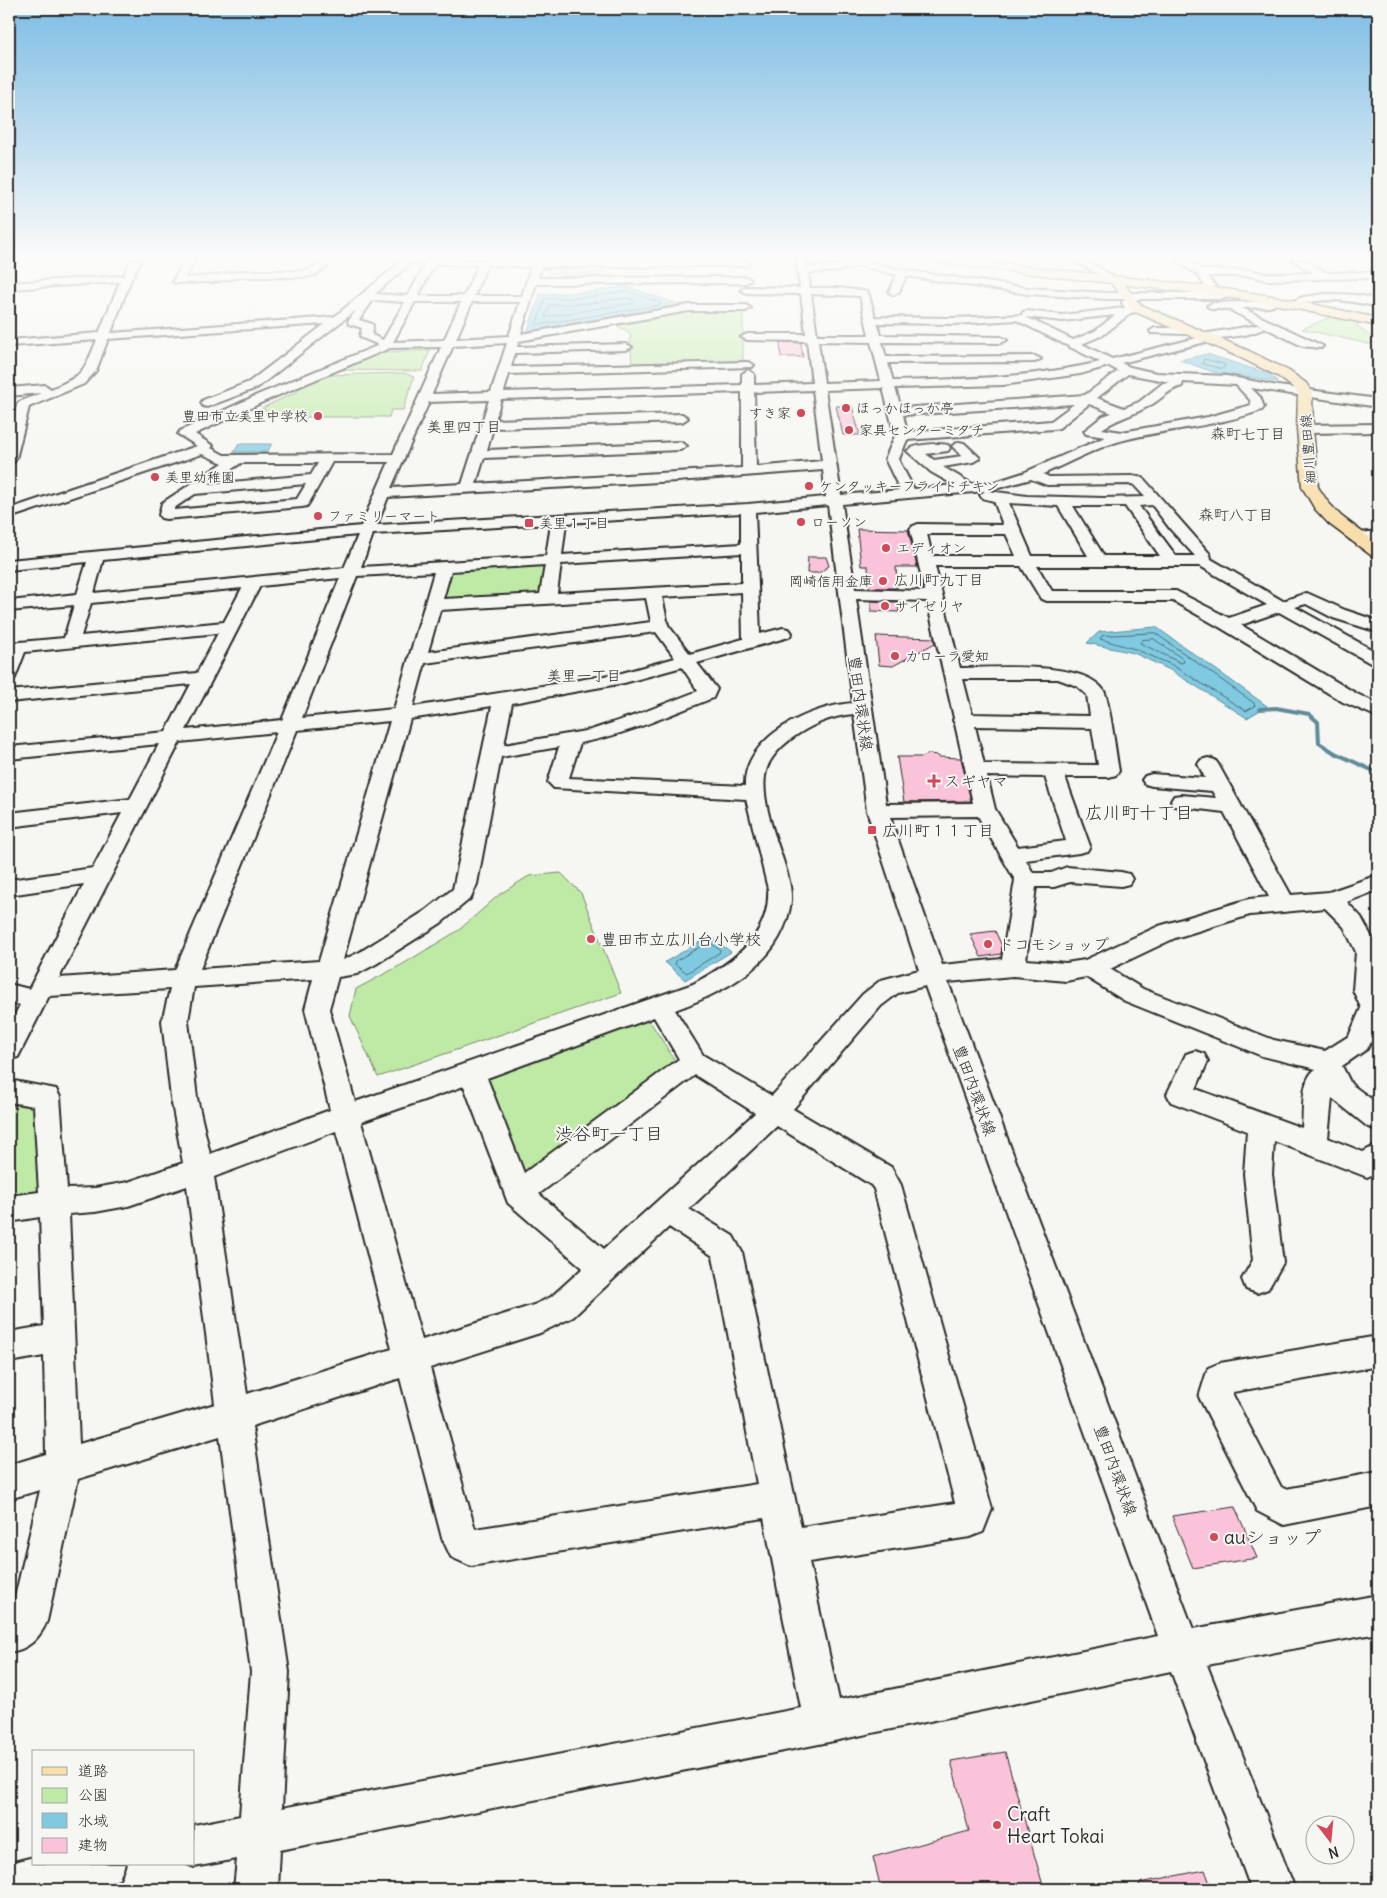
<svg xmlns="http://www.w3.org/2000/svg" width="1387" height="1898" font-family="Delius,'Klee One',sans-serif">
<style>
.green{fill:#bfeaa6;stroke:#758a68}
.water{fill:#80cae1;stroke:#5e8a98}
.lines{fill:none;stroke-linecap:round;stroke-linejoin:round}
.shore{stroke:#4d6b74;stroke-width:1}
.stream{stroke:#5e8a98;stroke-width:4}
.building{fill:#fbc3d9;stroke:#2b2b2b}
.minor-casing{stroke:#2b2b2b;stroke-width:4}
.major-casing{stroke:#2b2b2b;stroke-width:3}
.highway-casing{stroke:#2b2b2b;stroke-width:3}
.minor{fill:#f6f6f2;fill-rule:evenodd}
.major{fill:#f8deab;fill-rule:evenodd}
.highway{fill:#f8deab;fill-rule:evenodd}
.poi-dot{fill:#d1495b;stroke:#f6f6f2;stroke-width:2}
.labels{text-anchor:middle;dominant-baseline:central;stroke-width:4;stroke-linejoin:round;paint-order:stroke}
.far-poi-label{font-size:14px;fill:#2b2b2b;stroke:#f6f6f2;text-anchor:start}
.far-street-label{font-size:14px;fill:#2b2b2b;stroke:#f6f6f2}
.far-neighbourhood-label{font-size:15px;fill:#2b2b2b;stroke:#f6f6f2}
.street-label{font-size:16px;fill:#2b2b2b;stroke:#f6f6f2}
.poi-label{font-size:16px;fill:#2b2b2b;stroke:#f6f6f2;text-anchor:start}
.neighbourhood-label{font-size:18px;fill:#2b2b2b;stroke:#f6f6f2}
.near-poi-label{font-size:19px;fill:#2b2b2b;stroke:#f6f6f2;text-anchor:start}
</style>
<rect width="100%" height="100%" fill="#f6f6f2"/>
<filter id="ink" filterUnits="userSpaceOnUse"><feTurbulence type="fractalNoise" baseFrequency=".02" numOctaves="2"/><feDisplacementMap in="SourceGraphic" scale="10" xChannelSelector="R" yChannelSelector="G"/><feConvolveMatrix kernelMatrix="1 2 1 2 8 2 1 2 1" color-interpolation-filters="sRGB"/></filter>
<g filter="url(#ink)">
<!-- green -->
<path class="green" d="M605 266V271C587 277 567 273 549 273V270H547V267Z
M689 309 743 310V363L632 366 630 333 613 323Z
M1330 317 1359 322 1357 326 1378 342 1368 344 1302 329Z
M430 350 422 371 343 370 382 352Z
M404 373 414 377 403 410H391L389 417H273L262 408 298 391 294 389 327 375Z
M544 564 541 595 441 602 449 569Z
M561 873 581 893 621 993 378 1077 350 1016 356 989 403 964 459 930 500 894 529 876Z
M649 1020 678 1065 533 1176 520 1172 486 1082 492 1076Z
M35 1104 38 1197 9 1201V1106Z"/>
<!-- water -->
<path class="water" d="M626 286 683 306 682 308 527 333 540 294 590 292Z
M1207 354 1269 374 1278 382 1213 372 1180 360Z
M239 444H272L267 452H234Z
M1156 627 1267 706 1247 718 1170 670 1134 653 1087 643 1099 632Z
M710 936 731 952 685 980 665 962Z"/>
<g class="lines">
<!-- shore -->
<path class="shore" d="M626 291 659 302 660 305 536 325 545 299 590 297Z
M626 298 633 300 634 303 545 317 550 305 591 303Z
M1204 359 1224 364 1225 367 1222 369 1203 364Z
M1155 633 1254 703 1255 706 1246 711 1172 665 1135 649 1100 639 1102 636Z
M1154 639 1183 659 1184 662 1181 663 1140 643 1142 640Z
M709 942 720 950 719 953 687 973 675 964 676 961Z"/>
<!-- stream -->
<path class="stream" d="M1260 709 1276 708 1309 714 1318 722 1319 743 1335 753 1378 773"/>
</g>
<!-- building -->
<path class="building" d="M780 342 801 343 803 357H781Z
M836 406H852L860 435H843Z
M857 529 908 530 917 567H896L897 588H869L868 566H861Z
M808 557H826L829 566 819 573H807Z
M871 601 898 602 899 612 871 611Z
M876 636 934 638 935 643 893 666 879 665Z
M929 754 937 755 939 757 961 758 971 801 904 802 897 757H922Z
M995 931 1002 946 1001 954 981 957 970 934Z
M1235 1507 1257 1558 1193 1568 1172 1516Z
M1005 1752 1044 1889H881L873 1857 969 1831 951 1761Z
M1205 1870 1212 1889H1140L1139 1883Z"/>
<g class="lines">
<defs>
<path id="minor" d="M131 260H141L131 279 111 333 334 317 403 260H745L750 263 745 266 541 267 538 278 746 277 751 280 746 283 536 284 521 334 689 305H746L751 308 746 311H689L519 341 517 347 626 344 632 347 626 350 515 353 511 367 748 362 754 365 752 367 509 374 504 392 742 385V374L748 370 754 374V385L812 383 807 341 747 340 741 337 747 334H806L801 294 746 293 741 290 746 287 800 288 796 260H806L807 267 838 265 860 260 903 270 1028 288 1107 293H1219L1232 291 1237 294 1236 296 1219 299H1107L1028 294 906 276 899 292 894 295 889 292 897 275 860 266 838 271 808 273 810 288H840L868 292 875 317 954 318 1022 315 1023 312 1027 311 1062 315 1125 308 1122 303 1123 301H1131L1138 310 1137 312 1131 313 1103 335 1082 344 1112 359 1197 338 1198 335 1202 334 1258 325 1262 326 1263 328C1254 336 1226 337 1211 339L1210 341 1121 363 1130 367 1156 373 1227 376 1278 386 1378 399V407L1251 388 1260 397 1264 407 1262 410C1219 426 1173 428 1128 439 1098 446 1071 462 1043 474L1049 477 1133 476 1143 478 1210 554 1211 559 1283 601 1307 593 1345 610 1378 621V632L1333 618 1306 604 1295 607 1378 653V665L1372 664 1279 612 1241 625 1357 694 1378 704V717L1343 702 1221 628 1173 601H1047L1041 599 1021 566H935L960 668C994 668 1085 660 1104 691 1110 702 1116 756 1119 771L1116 775 1109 777H1065L1090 846 1087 851 1079 853 1026 860 1033 873H1051L1067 867 1121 872 1129 874 1132 879 1129 884 1121 886 1070 882 1054 887H1036L1026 960 1066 963 1085 960 1159 926 1249 899 1269 897 1224 812 1174 806 1171 801 1174 796 1181 795 1216 798 1212 791 1152 786 1145 784 1142 780 1145 776 1152 774 1205 778 1198 764 1201 760 1208 758 1215 760 1218 764 1291 895 1329 892 1378 875V890L1347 902 1361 917 1378 949V1030L1367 1049 1342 1066 1351 1084 1378 1104V1130L1368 1127 1332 1098 1328 1138 1363 1152 1378 1144V1172L1367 1177 1274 1141 1272 1174 1283 1263 1268 1289 1257 1293 1246 1289 1242 1279 1253 1260 1244 1174 1247 1131 1171 1102 1167 1094 1186 1054 1195 1051 1204 1054 1208 1061 1196 1089 1302 1128C1304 1111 1300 1079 1316 1069L1262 1056 1125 1001 1086 977 1066 981 1013 976 948 982 1193 1629 1378 1595V1633L1207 1665 1295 1889H1251L1171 1671 824 1743 280 1850 278 1889H234L237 1859 194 1867 187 1864H194V1825L240 1816 251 1672 220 1436 78 1479 47 1621C40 1638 28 1650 9 1652V1613L12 1610 40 1490 9 1499V1465L46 1454 44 1356 9 1362V1332L44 1326 40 1217 9 1222V1196L39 1192 34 1106 9 1102V1080L56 1089 60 1097 67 1189 95 1188 128 1182 183 1163 171 1098 162 1021 170 989 49 996 18 1057 9 1060V1026L20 1005 9 1002V984L29 989 84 884 9 895V880L93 868 122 813 9 827V813L130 799 159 744 9 759V747L166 732 191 684 9 702V691L197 673 218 633 25 652 15 678 9 679V643L64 638 74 605 9 611V601L77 594 87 562 9 570V560L361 526 389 462H332L309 503 307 506 302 507 166 519 161 518 159 515 162 503 223 463 202 454 9 518V509L197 446 178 434 180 431 257 395 379 345 362 338 360 336 362 328 349 324 348 322 356 310 257 388 207 407 203 406 201 403 203 400 249 382 325 324 108 339 96 371 84 384 29 407 16 459 14 462 9 463V435L17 405 19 402 41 393 9 396V388L45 385 51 389C84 375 83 373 97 340L9 346V340L99 333 120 282 9 289V283L123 276ZM411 263H426L408 296 375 294ZM435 264 478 265 464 296H418ZM487 265 531 267 522 296H474ZM811 294 860 296 869 335H817ZM373 300 405 302 383 340 372 335 373 326 372 324 359 320ZM415 302H461L444 340 393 342ZM472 302H520L509 336 456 339ZM1115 315 1095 331 1073 340 1026 317 1062 321ZM1016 320 1100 362C1032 378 963 379 893 381L888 363 1035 362 1041 359 1035 356 886 357 882 342 1001 343 1007 340 1001 337 881 335 877 323 954 324ZM818 341 871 342 881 381 824 383ZM507 343 491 392 432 394 453 346ZM441 347 393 454 224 455 211 448 213 446 195 434 265 401 390 348ZM1109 366 1118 371 1085 395 901 408 895 388 1003 385 1080 374ZM1128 374 1170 382 1163 383 1139 402 1124 408 1097 398ZM1183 382 1236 385 1250 400 1251 405 1208 417 1122 432 1102 429C1116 419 1131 416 1145 408 1160 402 1166 390 1182 386ZM883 388 895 436 885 459 900 490 841 495 825 390ZM813 390 822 461 756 467 754 392ZM742 392V468L476 484 484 458 680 450 687 446 680 442 487 450 493 428 682 422 688 418 682 414 495 420 501 399ZM489 400 462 484 391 488 429 402ZM1074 404 1051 421 907 432 903 415ZM1089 404 1112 413 1103 416 1084 431 1086 434 1105 437 1023 473 995 482 972 484 943 467 973 462 980 458 964 443 959 442 952 446 962 456 934 460 926 454 948 451 950 448 948 445C938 443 914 444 907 451L931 472 954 485 914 489 900 463 899 459 907 440 1054 429 1059 428ZM241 463H318L311 475 209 484ZM823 470 826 497 748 504 377 525 388 497 677 481ZM1031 479 1047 485 1133 484 1145 497 1104 498 1027 496 988 491ZM306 484 297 499 174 510V508L195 494ZM985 491 980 495 982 498 994 501 1003 525 918 524 913 526 910 529 925 591 855 589 842 504ZM1009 503 1058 506 1088 556H1032ZM828 505 853 703C811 706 743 737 745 786L569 778 580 743C626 735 669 715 713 698L717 689 697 663 789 637 792 633 789 629 783 628 760 634 755 512ZM1152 505 1171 530 1195 556H1176L1139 506ZM1073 506H1125L1160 556H1104ZM741 513V544L562 555 566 523ZM551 524 546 556 361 567 373 534ZM927 534H1006L1016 556H932ZM358 535 344 568 94 593 103 560ZM742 553V583L557 593 561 564ZM545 565 540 594 443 599 451 571ZM1037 566H1200L1267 605 1229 618 1176 591H1052ZM434 572 394 709 302 718 357 576ZM340 578 282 720 186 730 260 586ZM242 588 224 622 81 636 91 603ZM742 592 743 639 690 654 668 625 662 597ZM646 598 651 622 428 652 440 610ZM856 599 927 601 954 718 953 720 955 724 973 803 886 804ZM656 632 675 658 622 673 413 707 425 663ZM682 667 698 691 636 715 591 730 504 745 512 703 624 683ZM963 679H1058L1077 686 1087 695 1090 716 972 714ZM492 706 453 889 425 911 360 952 343 960 410 719ZM854 714 867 811 919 970 881 980 863 994 772 1096 703 1055 675 1010C726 991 783 963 791 901 792 888 787 873 783 860 775 836 758 792 767 768 771 756 782 746 791 739 810 725 831 716 854 714ZM390 721 319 961 200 969 297 730ZM975 726 1092 728 1098 765 984 764ZM277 732 175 970 59 978 180 742ZM559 747 548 782 554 788 746 799 768 889C771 937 730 964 693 984L355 1102 329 1009 338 977 357 974 376 964 441 923 471 898 477 884 501 757ZM987 776 1045 777 1066 841 1018 847 995 809ZM978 816 1015 880 1002 959 942 965 890 817ZM1325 908 1344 927 1356 952 1353 990 1361 1008 1349 1036 1325 1051 1274 1040 1143 989 1110 969 1175 938 1250 915ZM313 979 305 1009 330 1110 210 1154 197 1098 188 1021 194 987ZM925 986 1158 1636 839 1700 809 1562 970 1537 983 1532 992 1509 901 1185 891 1167 793 1109 881 1006 898 993ZM654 1017 679 1059 524 1173 487 1078ZM695 1075 755 1113 604 1249 539 1194ZM464 1086 508 1203 583 1268 551 1297 534 1305 422 1340 361 1122ZM777 1126 871 1185 874 1189 955 1503 801 1527 742 1252 733 1236 689 1209ZM336 1131 392 1349 247 1394 214 1177ZM187 1186 215 1404 79 1444 69 1214 95 1212 128 1206ZM669 1227 713 1256 757 1484 475 1529 430 1368 540 1333 573 1317ZM400 1378 442 1538 451 1557 471 1566 764 1518 801 1708 282 1808 289 1672 252 1426Z
M185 260H195L185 278 213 276 242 271H306L321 263H327L329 265 315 275 306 277H242L213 282 175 283 173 281Z
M1072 260H1084L1119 279 1114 282 1111 281Z
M1175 260H1187L1203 270H1251L1267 274 1313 273 1293 260H1305L1327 273 1371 272 1376 275 1371 278 1267 280 1251 276H1208L1215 286 1210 289 1206 288 1198 275Z
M1325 294C1343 294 1361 294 1378 300V307C1347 300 1327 297 1295 305L1290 302 1303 297Z
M1278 298 1283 301 1270 307 1242 308 1323 346 1321 348 1302 346 1228 309H1212L1207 306 1212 303 1269 301Z
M1155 328H1186L1191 331 1186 334 1151 333 1150 331Z
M1378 424V432L1305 433 1299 429 1305 425Z
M1378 531V541L1351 540 1348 537 1351 534Z
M1378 1336V1366L1233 1392V1395L1281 1487 1286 1489 1378 1472V1506L1284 1525 1257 1511 1199 1397 1208 1368 1220 1363Z
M34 1857V1864H125L119 1879C84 1894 46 1889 9 1889V1863Z"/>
<path id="major" d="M1114 276 1118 277 1141 305 1249 351 1289 371 1306 383 1312 393 1313 429 1318 487 1328 502 1341 516 1378 544V557L1372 556 1329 524 1315 509 1302 487 1297 429 1298 393 1295 389 1279 377 1239 357 1133 311 1108 279Z"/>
<path id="highway" d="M936 260H970L1212 287 1278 297 1378 318V326L1278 305 1212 295 941 263Z"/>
</defs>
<!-- minor casing -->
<use href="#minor" class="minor-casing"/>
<!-- major casing -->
<use href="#major" class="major-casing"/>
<!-- highway casing -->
<use href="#highway" class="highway-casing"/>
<!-- minor -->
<use href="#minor" class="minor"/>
<!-- major -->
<use href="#major" class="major"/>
<!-- highway -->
<use href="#highway" class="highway"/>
</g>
</g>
<!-- sky -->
<linearGradient id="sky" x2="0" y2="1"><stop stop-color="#7ebde5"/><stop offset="0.49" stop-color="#fbfbf9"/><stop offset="1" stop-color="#fbfbf9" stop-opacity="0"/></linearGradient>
<rect width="1387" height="526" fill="url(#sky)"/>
<!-- markers -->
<g class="poi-dot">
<circle cx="846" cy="408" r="5"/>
<circle cx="801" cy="413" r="5"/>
<circle cx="318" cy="416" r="5"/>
<circle cx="849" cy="430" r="5"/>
<circle cx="155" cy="477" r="5"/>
<circle cx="809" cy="486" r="5"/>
<circle cx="318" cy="516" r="5"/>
<circle cx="801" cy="522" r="5"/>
<rect x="524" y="518" width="10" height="10" rx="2.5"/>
<circle cx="886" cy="548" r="5"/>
<circle cx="883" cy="581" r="5"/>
<circle cx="885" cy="606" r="5"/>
<circle cx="895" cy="656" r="5"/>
<path d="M931.5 773.5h5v5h5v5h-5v5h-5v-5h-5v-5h5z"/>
<rect x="867" y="825" width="10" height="10" rx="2.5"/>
<circle cx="591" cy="939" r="5"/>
<circle cx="988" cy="944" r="5"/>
<circle cx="1214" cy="1537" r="5"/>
<circle cx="997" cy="1825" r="5"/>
</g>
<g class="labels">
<!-- far-poi labels -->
<g class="far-poi-label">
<text x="856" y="408">ほっかほっか亭</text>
<text x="791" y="413" text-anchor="end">すき家</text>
<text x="308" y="416" text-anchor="end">豊田市立美里中学校</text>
<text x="859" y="430">家具センターミタチ</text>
<text x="165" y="477">美里幼稚園</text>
<text x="819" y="486">ケンタッキーフライドチキン</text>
<text x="328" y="516">ファミリーマート</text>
<text x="811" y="522">ローソン</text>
<text x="539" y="523">美里１丁目</text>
<text x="896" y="548">エディオン</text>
<text x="873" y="581" text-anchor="end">岡崎信用金庫</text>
<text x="895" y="606">サイゼリヤ</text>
<text x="905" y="656">カローラ愛知</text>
</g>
<!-- far-street labels -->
<g class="far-street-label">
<text transform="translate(1308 449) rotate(-94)">細川豊田線</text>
</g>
<!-- far-neighbourhood labels -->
<g class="far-neighbourhood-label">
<text x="464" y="426">美里四丁目</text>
<text x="1248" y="433">森町七丁目</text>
<text x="1236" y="514">森町八丁目</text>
<text x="939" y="579">広川町九丁目</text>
<text x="584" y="675">美里一丁目</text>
</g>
<!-- street labels -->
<g class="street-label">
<text transform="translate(861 703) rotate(82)">豊田内環状線</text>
<text transform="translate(975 1090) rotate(70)">豊田内環状線</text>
<text transform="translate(1116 1470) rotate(70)">豊田内環状線</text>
</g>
<!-- poi labels -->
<g class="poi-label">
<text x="944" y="781">スギヤマ</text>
<text x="882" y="830">広川町１１丁目</text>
<text x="601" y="939">豊田市立広川台小学校</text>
<text x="998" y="944">ドコモショップ</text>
</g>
<!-- neighbourhood labels -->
<g class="neighbourhood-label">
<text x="1139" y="812">広川町十丁目</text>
<text x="609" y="1133">渋谷町一丁目</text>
</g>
<!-- near-poi labels -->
<g class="near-poi-label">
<text x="1224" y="1537">auショップ</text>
<text x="1007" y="1814">Craft<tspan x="1007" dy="22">Heart Tokai</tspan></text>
</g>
</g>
<!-- margin -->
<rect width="1387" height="1898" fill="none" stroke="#f6f6f2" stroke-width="30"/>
<rect x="15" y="15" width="1357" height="1868" fill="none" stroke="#2b2b2b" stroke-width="2" filter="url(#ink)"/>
<!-- legend -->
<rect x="32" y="1750" width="162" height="115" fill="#f6f6f2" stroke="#a5a5a2"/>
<rect x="42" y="1767" width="25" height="8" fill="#f8deab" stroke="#a5a5a2"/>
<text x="78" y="1776" font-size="15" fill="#2b2b2b">道路</text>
<rect x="42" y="1788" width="25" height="15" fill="#bfeaa6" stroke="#a5a5a2"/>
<text x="78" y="1800" font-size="15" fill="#2b2b2b">公園</text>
<rect x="42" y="1813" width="25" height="15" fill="#80cae1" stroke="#a5a5a2"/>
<text x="78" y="1826" font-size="15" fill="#2b2b2b">水域</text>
<rect x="42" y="1838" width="25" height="15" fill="#fbc3d9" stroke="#a5a5a2"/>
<text x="78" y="1850" font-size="15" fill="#2b2b2b">建物</text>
<!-- north arrow -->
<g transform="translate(1330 1840) rotate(164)"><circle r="24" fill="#f6f6f2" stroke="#a5a5a2"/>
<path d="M0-4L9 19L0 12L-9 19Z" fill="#d1495b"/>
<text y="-8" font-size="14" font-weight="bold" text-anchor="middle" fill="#2b2b2b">N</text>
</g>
</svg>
